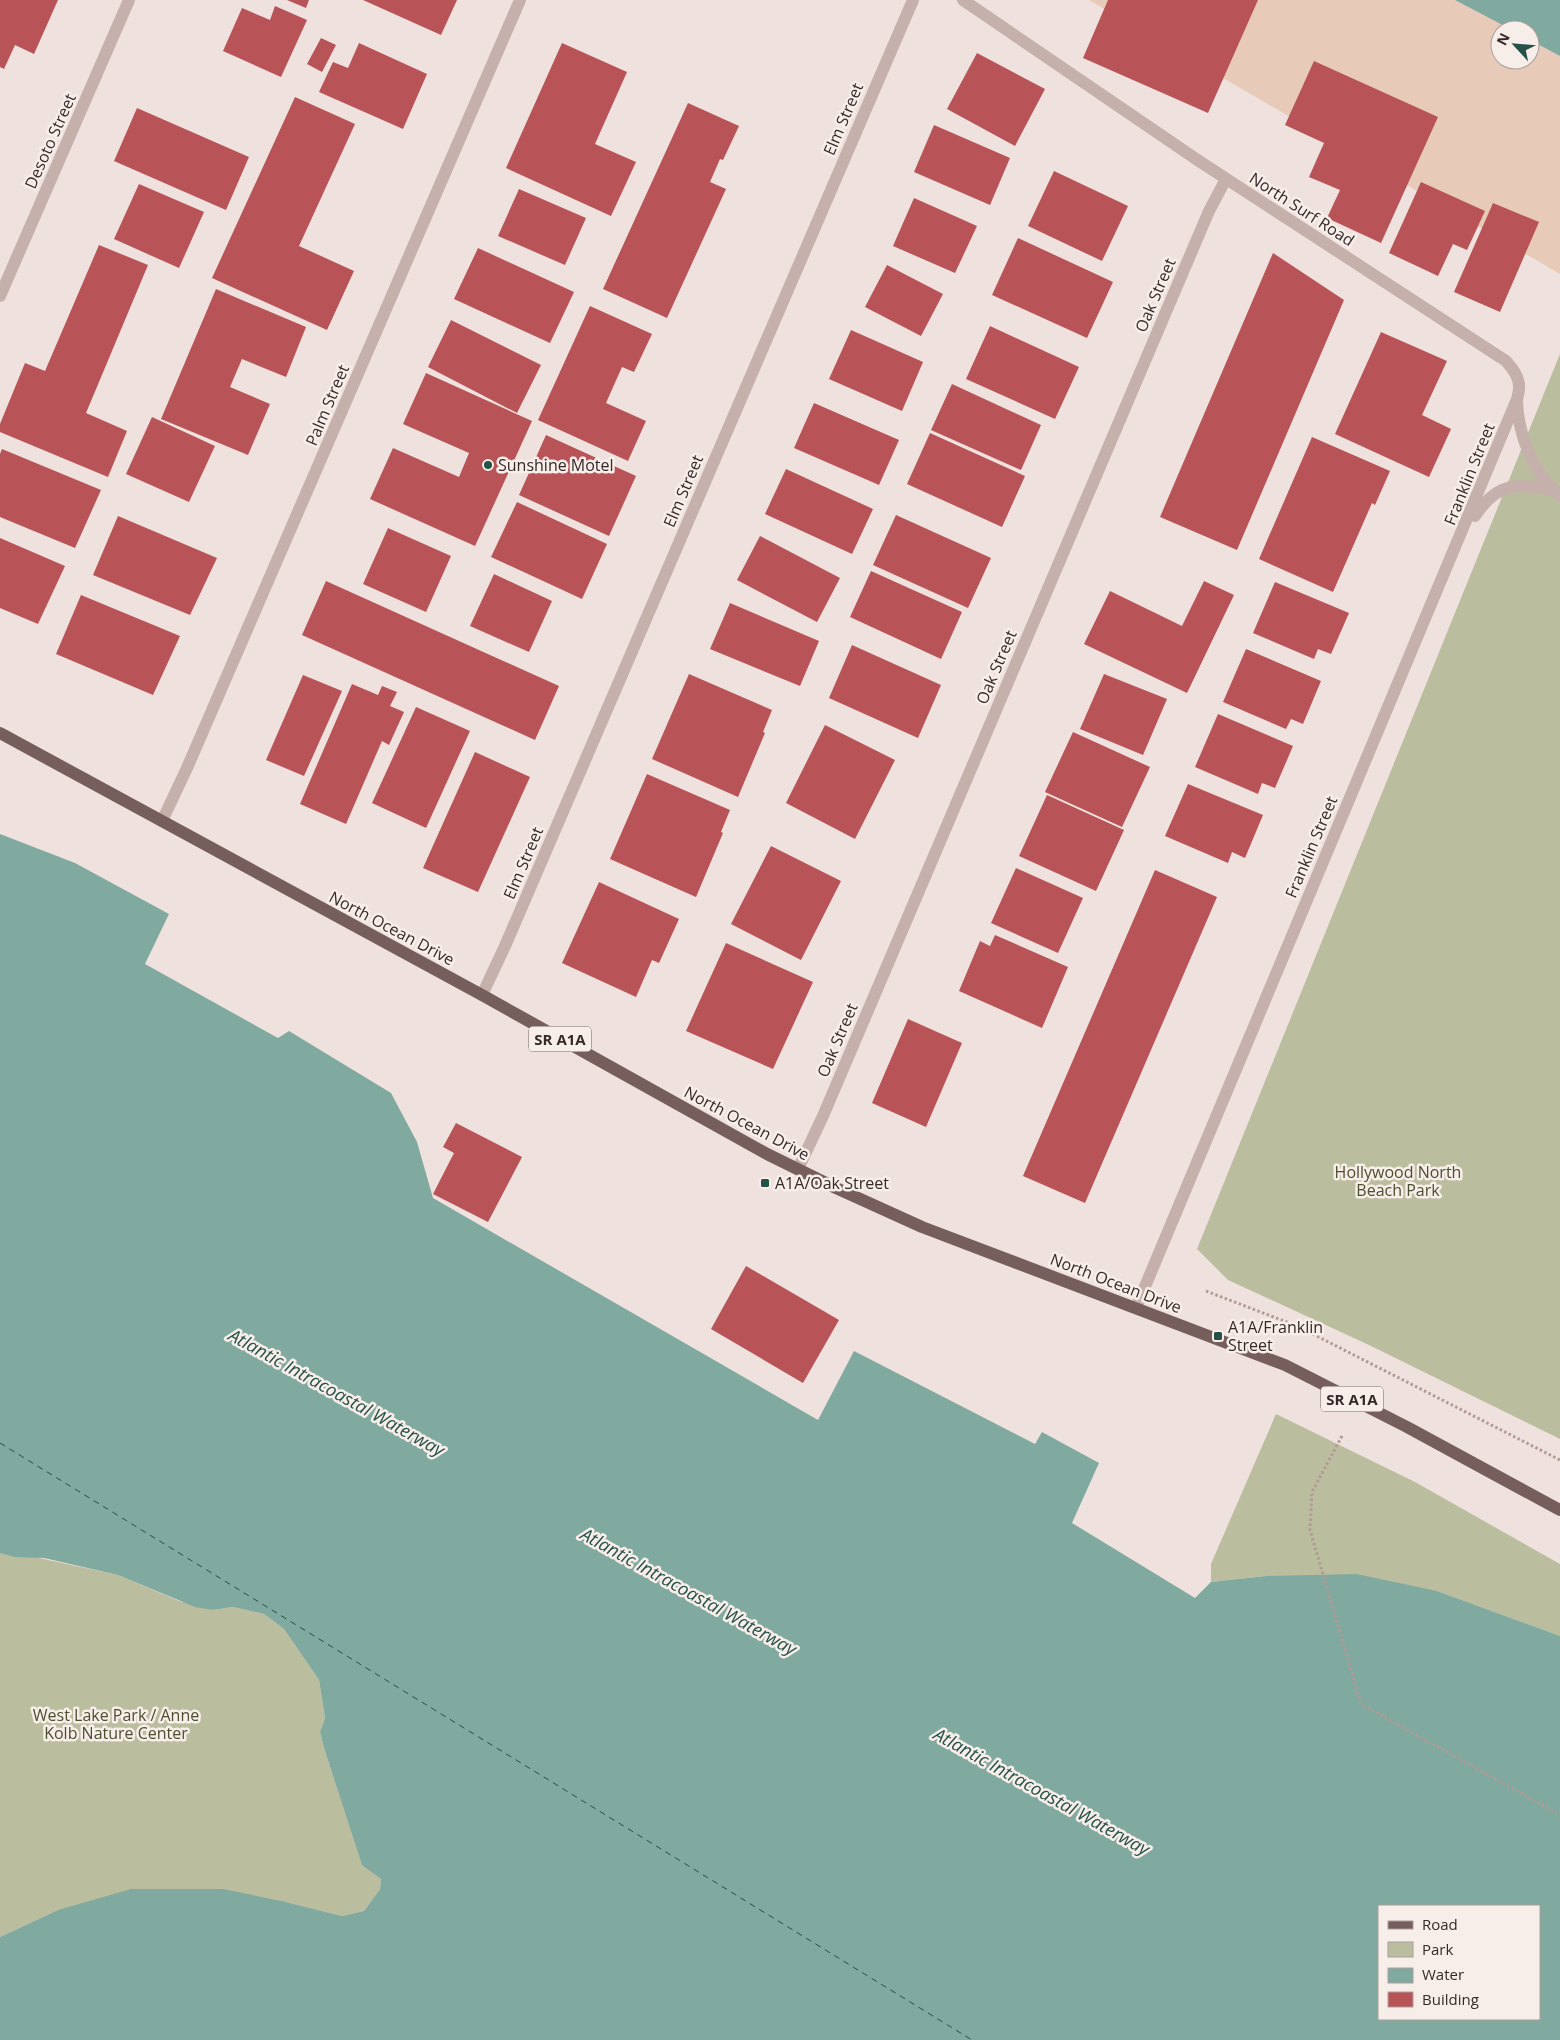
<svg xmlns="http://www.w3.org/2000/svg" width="1560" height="2040" font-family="'Open Sans',sans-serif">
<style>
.green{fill:#bbbd9f}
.sand{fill:#e7cab8}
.water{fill:#80a99f;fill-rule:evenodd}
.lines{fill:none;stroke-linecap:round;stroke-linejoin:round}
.ferry{stroke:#245148;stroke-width:1;stroke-dasharray:6 5;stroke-linecap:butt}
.building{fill:#b85357}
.path{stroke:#b29a95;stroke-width:3;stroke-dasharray:2.5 2.5;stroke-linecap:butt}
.minor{stroke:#c6b0ab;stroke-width:12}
.primary{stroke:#755e5c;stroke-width:12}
.poi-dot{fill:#245148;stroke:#f7ede9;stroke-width:2}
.labels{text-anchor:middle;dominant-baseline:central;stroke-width:5;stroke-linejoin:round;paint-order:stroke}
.shield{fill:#f7ede9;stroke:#6f6463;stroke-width:1}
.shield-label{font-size:15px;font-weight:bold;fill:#352a29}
.street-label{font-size:16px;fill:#352a29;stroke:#f7ede9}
.poi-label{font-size:16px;fill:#352a29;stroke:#f7ede9;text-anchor:start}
.park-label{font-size:16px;fill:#4d5030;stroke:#f7ede9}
.water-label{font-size:18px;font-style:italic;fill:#245148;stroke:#f7ede9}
</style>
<rect width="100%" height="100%" fill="#efe2de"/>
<!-- green -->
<path class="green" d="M1560 354V1439L1369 1345 1228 1280 1197 1249Z
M1276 1414 1415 1482 1560 1564V1636L1437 1591 1266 1576 1211 1582V1564Z
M0 1538 39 1558 118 1575 179 1601 213 1610 233 1607 264 1614 284 1629 319 1680 325 1718 320 1732 324 1748 362 1864 381 1879 380 1889 364 1911 342 1916 286 1902 58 1910 0 1937Z"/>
<!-- sand -->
<path class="sand" d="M1089 0H1455L1512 30H1500V60H1530V40L1560 56V274Z"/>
<!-- water -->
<path class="water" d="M1455 0H1560V56L1530 40V30H1512Z
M0 834 75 863 169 914 145 964 278 1038 289 1031 391 1093 417 1142 433 1198 818 1420 854 1351 1035 1444 1042 1432 1099 1463 1072 1523 1195 1598 1211 1582 1266 1576 1356 1574 1437 1591 1560 1636V2040H0V1937L58 1910 131 1889H223L286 1902 342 1916 364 1911 380 1889 381 1879 362 1865 324 1748 320 1732 325 1718 319 1680 284 1629 264 1614 233 1607 213 1610 195 1607 118 1575 44 1558 15 1557 0 1553ZM1379 1906H1539V2019H1379Z"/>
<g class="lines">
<!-- ferry -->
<path class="ferry" d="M0 1443 972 2040"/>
</g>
<!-- building -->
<path class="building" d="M0 0H58L34 54 15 45 4 69 0 67Z
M287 0H309L306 8Z
M363 0H457L441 35Z
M1108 0H1258L1208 113 1083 58Z
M275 6 307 20 281 77 223 51 242 8 270 20Z
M321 38 336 45 322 72 307 64Z
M359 43 427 74 403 129 319 92 333 62 348 68Z
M562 43 627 72 595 144 636 162 611 216 506 168Z
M977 53 1045 89 1015 146 947 109Z
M1314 61 1438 117 1381 243 1327 218 1340 190 1309 177 1324 143 1285 125Z
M295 97 355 124 299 246 354 271 327 330 212 278Z
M688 103 739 126 723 160 720 159 710 182 726 189 667 318 603 289Z
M137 108 249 157 226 210 114 161Z
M934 125 1010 158 990 205 914 172Z
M1054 171 1128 206 1102 261 1028 226Z
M1421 182 1485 211 1467 250 1453 244 1438 276 1389 253Z
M139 184 204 212 179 268 114 239Z
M519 189 586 218 565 265 498 236Z
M914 198 977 226 955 273 893 246Z
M1493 203 1539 222 1500 312 1454 292Z
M1018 238 1113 282 1087 338 992 295Z
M99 245 148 265 86 413 127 431 108 477 0 432V424L25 363 45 371Z
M478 248 574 292 550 343 454 299Z
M1273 253 1344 300 1237 550 1160 517Z
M887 265 943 294 921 336 865 307Z
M216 289 306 327 286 377 242 359 230 387 270 404 248 455 161 419Z
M590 306 652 334 634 372 622 367 606 403 646 421 628 461 538 420Z
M451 320 541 365 517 413 428 367Z
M990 326 1079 367 1055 419 966 379Z
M851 330 923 362 902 411 829 379Z
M1381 332 1447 361 1422 415 1451 429 1429 477 1335 434Z
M426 373 532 421 475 546 370 499 393 448 459 477 469 453 403 424Z
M952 384 1041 425 1021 470 931 430Z
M814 403 899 440 879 485 794 448Z
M152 417 215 446 189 502 126 474Z
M930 433 1025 476 1002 527 907 484Z
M546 435 636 476 609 536 519 495Z
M1312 437 1390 471 1375 505 1372 503 1333 592 1259 559Z
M2 449 101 490 75 548 0 517V454Z
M786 469 873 509 852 554 765 514Z
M517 502 607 544 582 599 491 557Z
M896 515 991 558 968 608 873 565Z
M118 516 217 558 190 615 93 575Z
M388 528 451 556 426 612 363 584Z
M760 536 840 578 817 622 737 580Z
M0 538 65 566 38 624 0 608Z
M871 571 962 612 941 659 850 617Z
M494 574 552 601 529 652 470 626Z
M326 581 559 686 535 740 302 635Z
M1204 581 1234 595 1187 693 1084 644 1110 591 1182 626Z
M1275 582 1349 613 1331 654 1318 649 1314 659 1253 633Z
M81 595 180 636 153 695 56 654Z
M730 603 819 641 800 686 710 649Z
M852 645 941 685 918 738 829 698Z
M1246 649 1321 681 1303 724 1291 719 1286 729 1223 702Z
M689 674 772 710 763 732 765 733 738 797 652 759Z
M1104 674 1167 699 1143 755 1080 729Z
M303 675 342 691 304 776 266 760Z
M352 684 378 695 382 686 397 692 390 706 404 712 389 745 382 741 346 824 300 804Z
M416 707 470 731 426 828 372 803Z
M1218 714 1293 746 1275 788 1262 783 1258 794 1195 767Z
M825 725 895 760 855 839 786 803Z
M1073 732 1150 767 1122 827 1045 792Z
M475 752 530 777 478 892 423 868Z
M647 774 730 810 721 832 723 833 696 897 610 859Z
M1188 784 1263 815 1245 858 1232 852 1228 863 1165 836Z
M1047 795 1124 830 1096 891 1019 856Z
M771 846 841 881 801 960 731 924Z
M1016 868 1083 898 1058 953 991 923Z
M1155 870 1217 897 1085 1203 1023 1176Z
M599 882 679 919 659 963 652 960 636 997 562 963Z
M995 935 1068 967 1042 1028 959 991 980 941 990 946Z
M726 943 813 982 773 1069 686 1031Z
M908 1019 962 1043 926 1127 872 1103Z
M456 1123 522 1157 488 1222 433 1194 454 1153 443 1147Z
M746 1266 839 1320 803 1383 711 1329Z"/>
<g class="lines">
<!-- path -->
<path class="path" d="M1206 1291 1297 1326 1560 1460
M1342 1436 1312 1492 1310 1530 1361 1704 1560 1815"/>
<!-- minor -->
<path class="minor" d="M963 0 1199 161 1506 361C1513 369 1520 378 1519 389 1519 393 1517 397 1517 401 1518 433 1533 475 1560 495
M0 296 129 0
M1475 516C1498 481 1518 483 1555 491
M162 821 187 768 520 0
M482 995 505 946 913 0
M798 1169 823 1116 1209 211 1226 179
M1136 1308 1517 399"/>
<!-- primary -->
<path class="primary" d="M0 733 482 995 767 1154 836 1188 922 1227 1285 1365 1407 1427 1560 1510"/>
</g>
<!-- markers -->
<g class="poi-dot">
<circle cx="488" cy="465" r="5"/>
<rect x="760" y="1178" width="10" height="10" rx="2.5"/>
<rect x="1213" y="1331" width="10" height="10" rx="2.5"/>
</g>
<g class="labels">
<!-- shield labels -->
<g class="shield">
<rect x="529" y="1026.5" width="62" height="25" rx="4"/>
<rect x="1321" y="1386.5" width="62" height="25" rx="4"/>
</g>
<g class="shield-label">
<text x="560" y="1039">SR A1A</text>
<text x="1352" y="1399">SR A1A</text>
</g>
<!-- street labels -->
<g class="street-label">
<text transform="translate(843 119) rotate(-67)">Elm Street</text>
<text transform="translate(50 141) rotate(-66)">Desoto Street</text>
<text transform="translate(1302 209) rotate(33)">North Surf Road</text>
<text transform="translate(1155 295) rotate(-67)">Oak Street</text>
<text transform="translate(327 405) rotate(-67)">Palm Street</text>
<text transform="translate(1469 474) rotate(-68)">Franklin Street</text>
<text transform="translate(683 491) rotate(-67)">Elm Street</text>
<text transform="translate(996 667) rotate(-67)">Oak Street</text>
<text transform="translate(1311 847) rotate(-67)">Franklin Street</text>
<text transform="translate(523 863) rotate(-67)">Elm Street</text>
<text transform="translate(392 928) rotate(28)">North Ocean Drive</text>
<text transform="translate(837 1040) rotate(-67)">Oak Street</text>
<text transform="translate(747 1123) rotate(28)">North Ocean Drive</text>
<text transform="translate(1116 1283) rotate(21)">North Ocean Drive</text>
</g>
<!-- poi labels -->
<g class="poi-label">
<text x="498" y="465">Sunshine Motel</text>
<text x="775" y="1183">A1A/Oak Street</text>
<text x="1228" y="1327">A1A/Franklin<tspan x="1228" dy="18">Street</tspan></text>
</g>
<!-- park labels -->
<g class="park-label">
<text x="1398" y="1172">Hollywood North<tspan x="1398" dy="18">Beach Park</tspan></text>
<text x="116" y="1715">West Lake Park / Anne<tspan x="116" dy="18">Kolb Nature Center</tspan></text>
</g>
<!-- water labels -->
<g class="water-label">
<text transform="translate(337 1392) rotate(29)">Atlantic Intracoastal Waterway</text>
<text transform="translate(689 1591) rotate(29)">Atlantic Intracoastal Waterway</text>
<text transform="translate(1042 1791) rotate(29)">Atlantic Intracoastal Waterway</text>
</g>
</g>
<!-- legend -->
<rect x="1378" y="1905" width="162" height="115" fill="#f7ede9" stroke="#a99f9c"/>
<rect x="1388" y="1921" width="25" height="8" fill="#755e5c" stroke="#a99f9c"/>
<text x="1422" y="1930" font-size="15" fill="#352a29">Road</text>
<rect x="1388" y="1942" width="25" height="15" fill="#bbbd9f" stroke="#a99f9c"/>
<text x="1422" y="1955" font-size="15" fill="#352a29">Park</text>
<rect x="1388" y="1968" width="25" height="15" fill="#80a99f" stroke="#a99f9c"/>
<text x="1422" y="1980" font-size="15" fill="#352a29">Water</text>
<rect x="1388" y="1992" width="25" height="15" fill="#b85357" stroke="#a99f9c"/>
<text x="1422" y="2005" font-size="15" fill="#352a29">Building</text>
<!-- north arrow -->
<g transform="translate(1515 45) rotate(296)"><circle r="24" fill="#f7ede9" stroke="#a99f9c"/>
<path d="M0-4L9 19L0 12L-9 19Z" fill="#245148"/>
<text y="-8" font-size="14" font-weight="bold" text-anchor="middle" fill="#352a29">N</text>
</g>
</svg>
